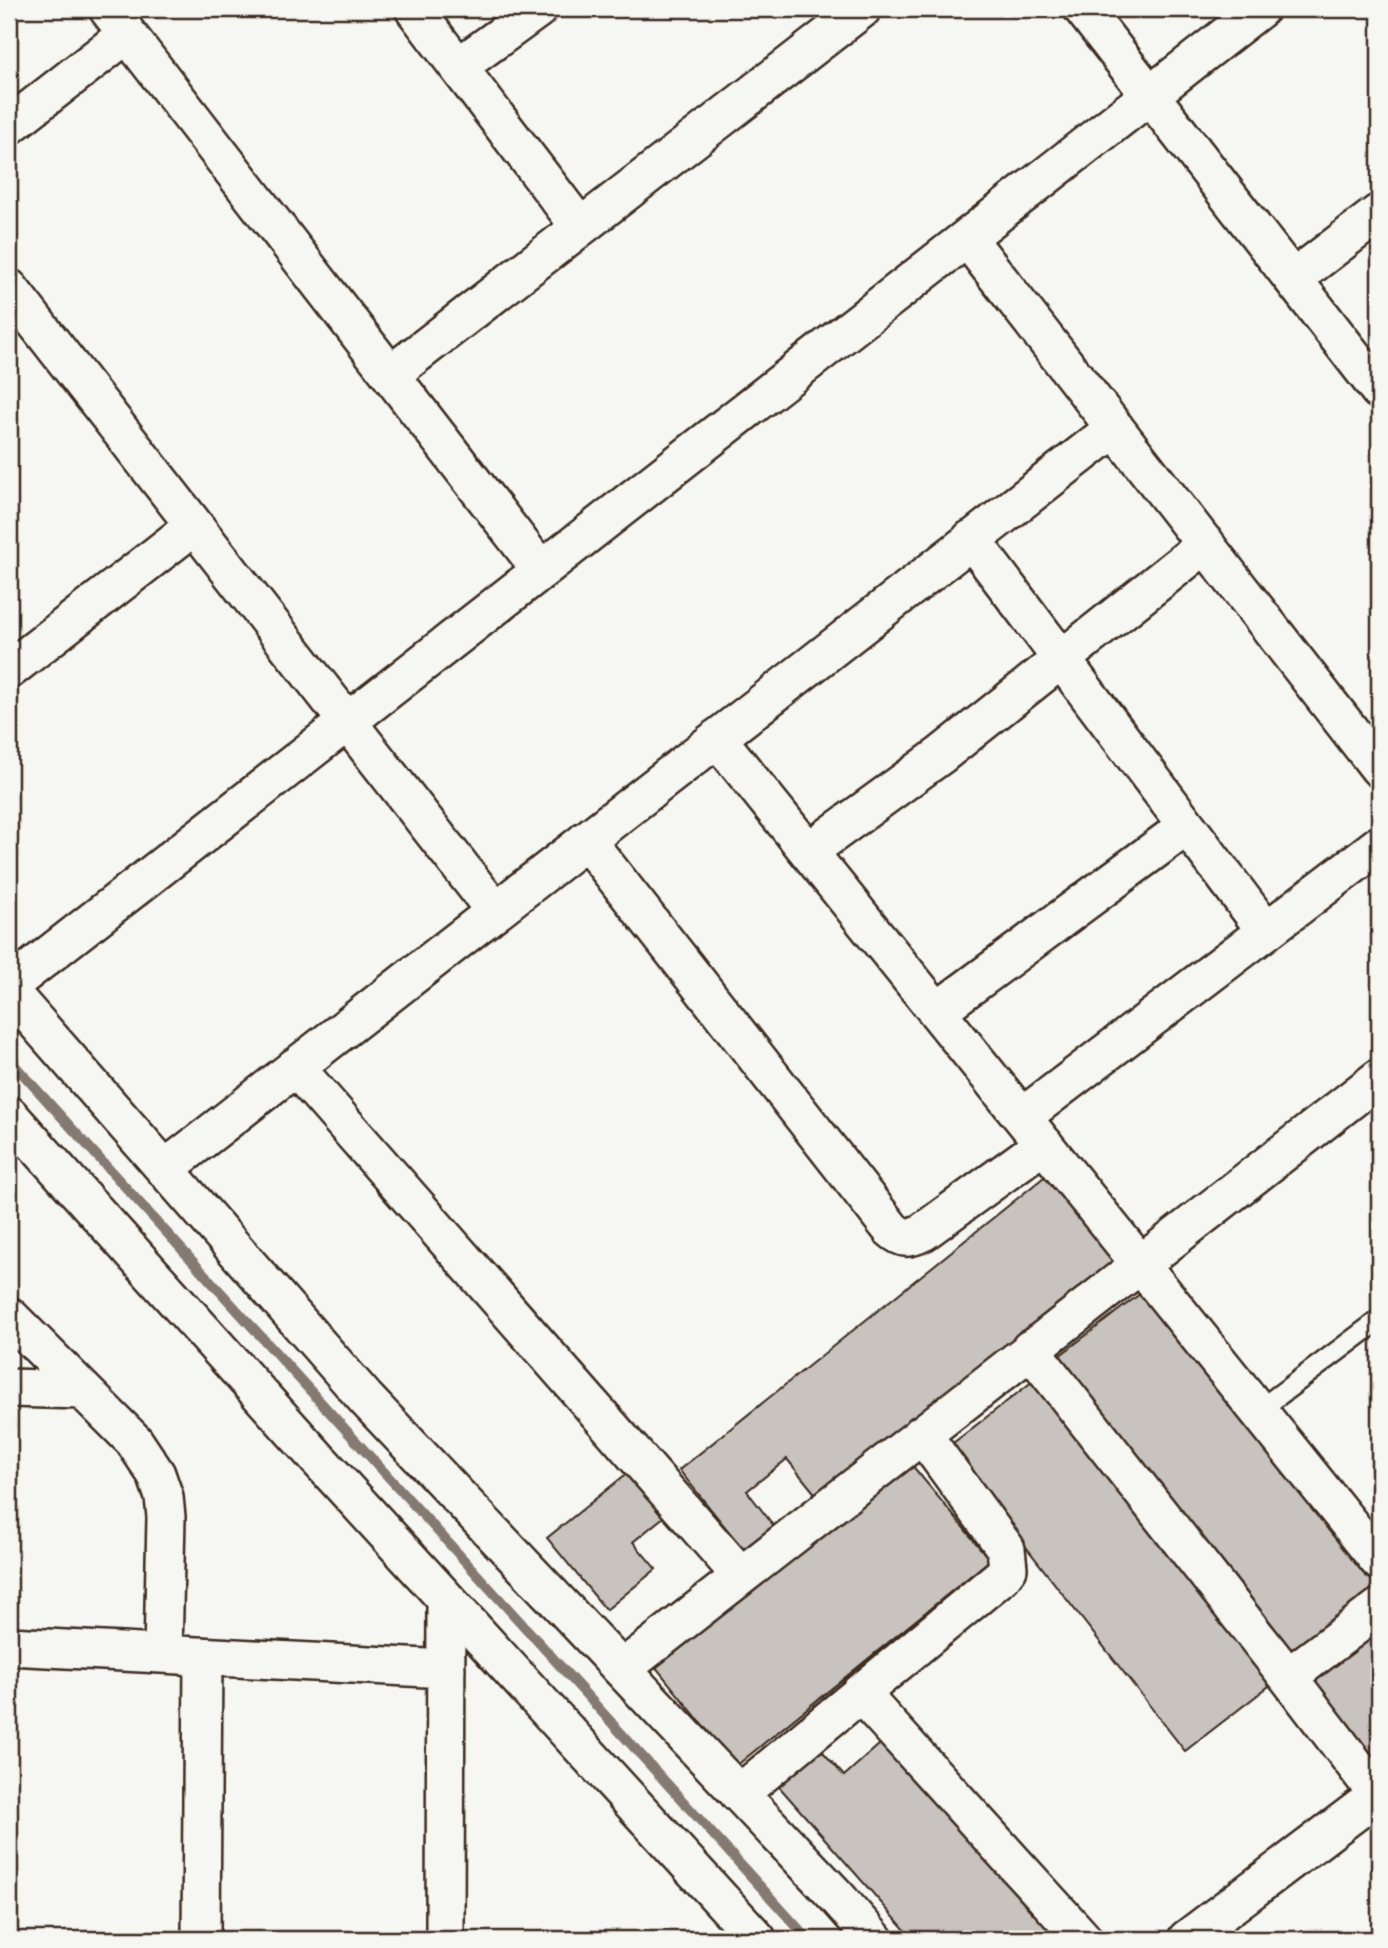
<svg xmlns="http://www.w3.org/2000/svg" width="1388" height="1948" font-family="'Gochi Hand',sans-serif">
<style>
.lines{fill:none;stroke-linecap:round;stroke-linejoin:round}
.stream{stroke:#857a71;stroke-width:10}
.building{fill:#c8c3be;stroke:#3b2a1e;stroke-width:2}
.lane-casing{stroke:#3b2a1e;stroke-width:24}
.street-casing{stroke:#3b2a1e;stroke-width:42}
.lane{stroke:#f6f6f2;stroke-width:19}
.street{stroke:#f6f6f2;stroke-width:37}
</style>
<rect width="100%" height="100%" fill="#f6f6f2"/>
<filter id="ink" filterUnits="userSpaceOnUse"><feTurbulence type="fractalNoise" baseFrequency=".0143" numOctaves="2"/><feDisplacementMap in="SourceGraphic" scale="14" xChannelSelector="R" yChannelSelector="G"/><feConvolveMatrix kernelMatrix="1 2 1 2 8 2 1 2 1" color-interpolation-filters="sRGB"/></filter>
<g filter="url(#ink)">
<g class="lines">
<!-- stream -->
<path class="stream" d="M9 1059 808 1939"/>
</g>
<!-- building -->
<path class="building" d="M1059 1165 1130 1253 821 1501 787 1459 747 1491 777 1530 747 1554 679 1470Z
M1149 1287 1379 1584V1596L1291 1664 1054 1360Z
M1042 1374 1278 1679 1185 1751 948 1447Z
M907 1459 990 1560 736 1766 654 1665Z
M630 1471 666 1515 633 1542 656 1569 606 1610 547 1538Z
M1379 1621V1775L1302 1684Z
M889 1736 1059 1939H913L775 1782 817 1745 844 1776Z"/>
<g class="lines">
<defs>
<path id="lane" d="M1258 1411 1379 1320"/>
<path id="street" d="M108 9 541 570
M414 9 580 227
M1083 9 1379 390
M458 67 538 9
M9 126 127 34
M967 238 1379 768
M1293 279 1379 213
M9 288 495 911
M391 374 862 9
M971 539 1266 931
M9 670 194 526
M717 738 1379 1561
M586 840 891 1229C903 1240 909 1239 923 1232L1044 1144
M809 851 941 755 1206 544
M9 986 1260 9
M9 991 366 1399 838 1898 874 1939
M937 1011 1187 826
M295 1067 741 1576
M9 1115 318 1459 757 1939
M1022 1117 1379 845
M165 1169 1115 428
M9 1316 134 1441 156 1474 164 1497 166 1517 163 1654
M1030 1349 1288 1677 1378 1795
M9 1388 83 1390
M9 1646 446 1669
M622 1669 1379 1078
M1288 1677 1379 1608
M860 1693 1083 1939
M739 1794 1002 1576 1008 1568 1006 1549 922 1434
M201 1939 203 1656
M445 1939 446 1600
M1187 1939 1379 1794"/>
</defs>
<!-- lane casing -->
<use href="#lane" class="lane-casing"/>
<!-- street casing -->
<use href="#street" class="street-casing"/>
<!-- lane -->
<use href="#lane" class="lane"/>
<!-- street -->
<use href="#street" class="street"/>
</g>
</g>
<!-- margin -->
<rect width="1388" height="1948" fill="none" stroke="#f6f6f2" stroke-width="35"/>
<rect x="18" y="18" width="1353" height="1913" fill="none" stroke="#3b2a1e" stroke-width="2.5" filter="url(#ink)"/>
</svg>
